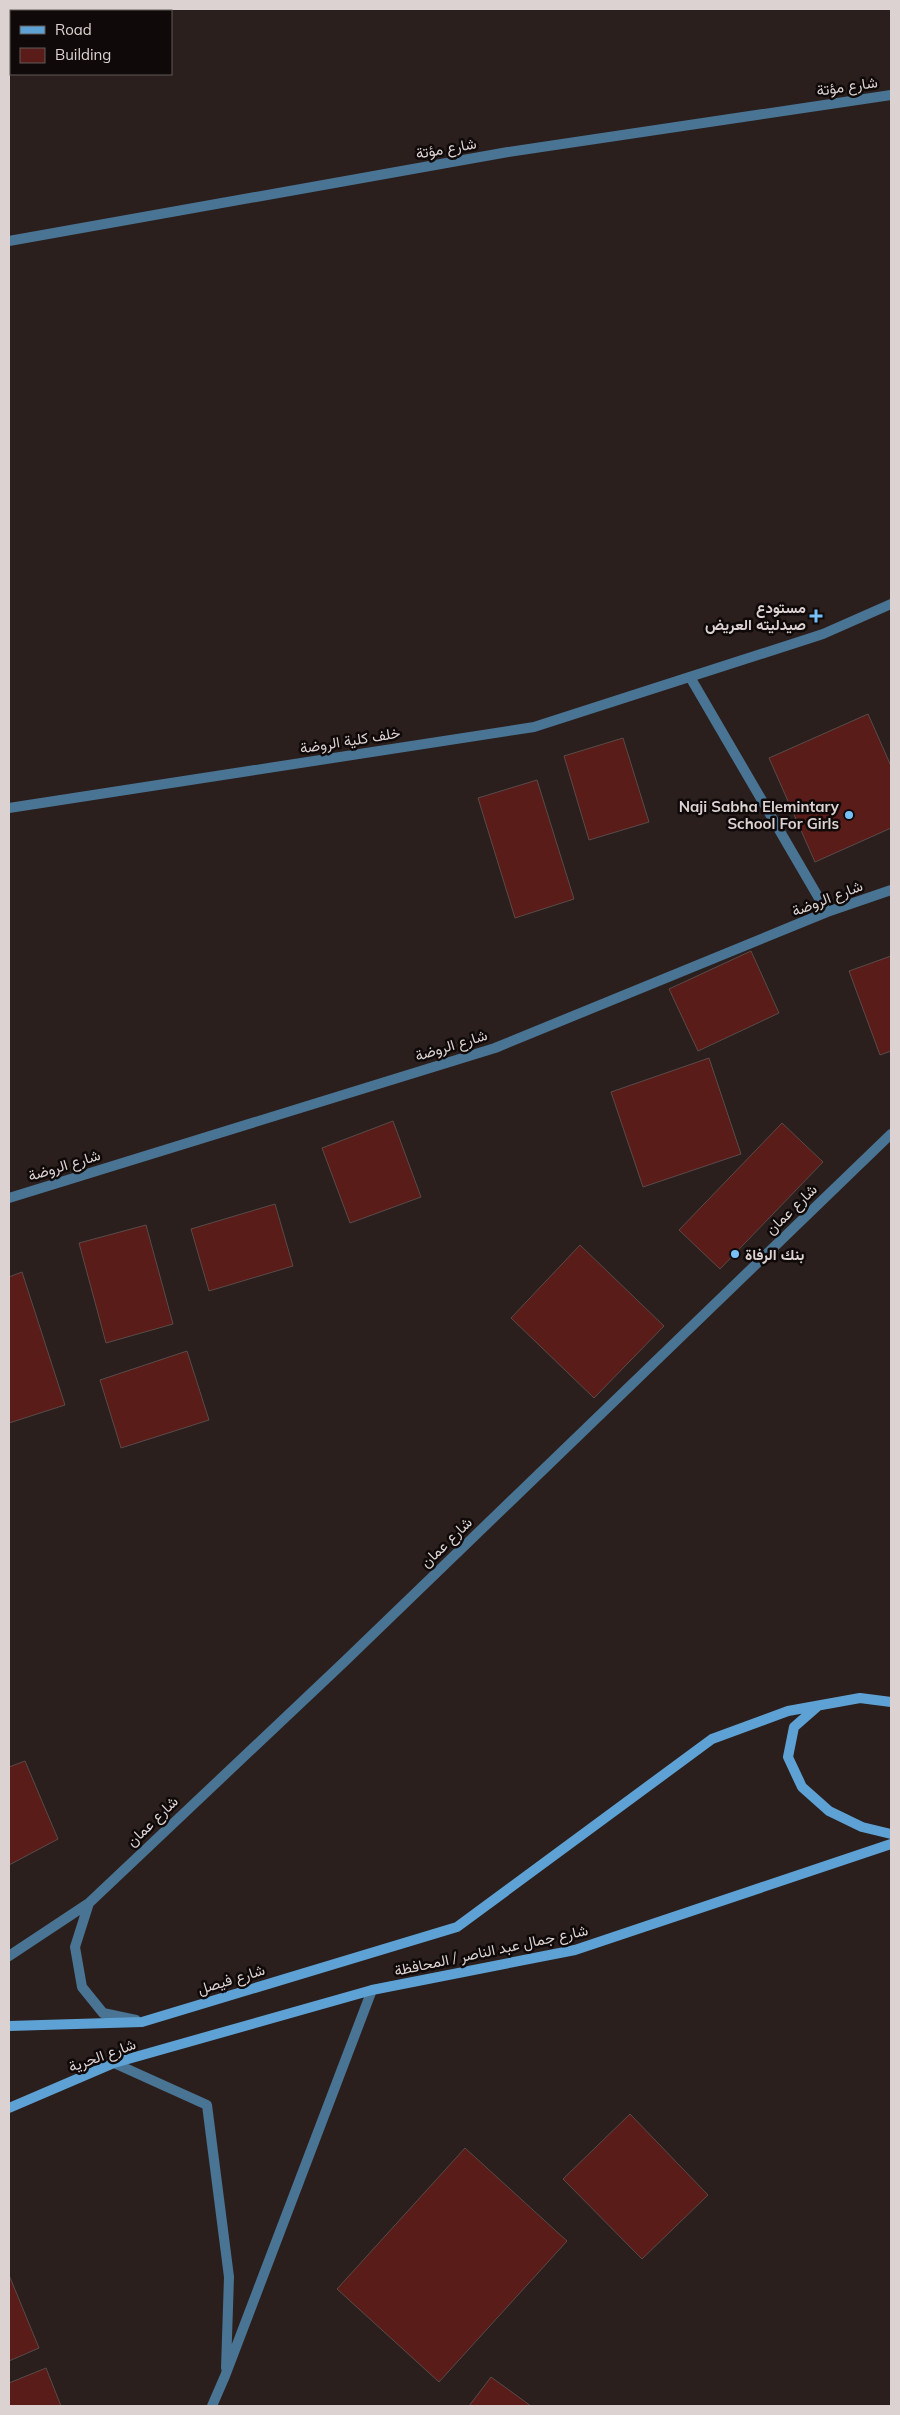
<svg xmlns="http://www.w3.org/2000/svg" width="900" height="2415" font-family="Mulish,Vazirmatn,sans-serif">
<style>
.building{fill:#591c18;stroke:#594b49}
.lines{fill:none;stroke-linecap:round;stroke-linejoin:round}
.minor{stroke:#4a7493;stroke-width:10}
.tertiary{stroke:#4a7493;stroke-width:10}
.secondary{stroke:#5ea2d5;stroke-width:10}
.poi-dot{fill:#76c0f7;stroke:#0f0a09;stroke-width:2}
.labels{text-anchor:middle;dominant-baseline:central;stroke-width:5;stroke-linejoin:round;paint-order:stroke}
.street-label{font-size:15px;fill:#dbd2d1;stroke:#0f0a09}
.poi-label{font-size:15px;font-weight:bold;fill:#dbd2d1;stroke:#0f0a09;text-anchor:end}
</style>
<rect width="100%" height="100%" fill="#2a1f1d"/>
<!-- building -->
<path class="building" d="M868 714 891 766V828L815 862 769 758Z
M623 738 649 822 589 840 564 756Z
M537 780 574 899 515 918 478 798Z
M751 951 779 1013 698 1051 669 989Z
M891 956V1051L880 1055 849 971Z
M709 1058 741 1154 643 1187 611 1092Z
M393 1121 421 1197 350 1223 322 1148Z
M782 1123 823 1162 720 1269 679 1230Z
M275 1204 293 1266 209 1291 191 1229Z
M146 1225 173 1324 106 1343 79 1243Z
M580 1245 664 1326 594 1398 511 1318Z
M22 1272 65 1405 9 1423V1277Z
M187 1351 209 1420 121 1448 100 1380Z
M25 1761 58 1839 9 1865V1767Z
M630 2114 708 2195 642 2259 563 2179Z
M465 2148 567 2241 439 2382 337 2289Z
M9 2275 39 2348 9 2361Z
M46 2368 61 2406H9V2383Z
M491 2377 531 2406H469Z"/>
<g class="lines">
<!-- minor -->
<path class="minor" d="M9 241 508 152 891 95
M690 677 827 912
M9 808 534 727 823 634 891 604
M9 1198 495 1048 827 912 891 890
M114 2063 207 2105 229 2277 226 2368
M212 2406 225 2376 372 1990"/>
<!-- tertiary -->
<path class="tertiary" d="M89 1903 75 1947 82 1987 103 2013 136 2020
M9 1956 89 1903 344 1662 891 1134"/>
<!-- secondary -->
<path class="secondary" d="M818 1706 794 1727 788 1757 802 1787 829 1811 862 1827 891 1834
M9 2026 142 2022 457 1927 712 1739 788 1711 860 1698 891 1702
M9 2108 114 2063 372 1990 575 1950 891 1844"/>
</g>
<!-- markers -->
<g class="poi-dot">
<path d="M813.5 608.5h5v5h5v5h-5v5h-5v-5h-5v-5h5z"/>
<circle cx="849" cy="815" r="5"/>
<circle cx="735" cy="1254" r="5"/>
</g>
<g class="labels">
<!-- street labels -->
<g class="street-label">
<text transform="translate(847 86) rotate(-8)">شارع مؤتة</text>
<text transform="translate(446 148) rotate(-10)">شارع مؤتة</text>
<text transform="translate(350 740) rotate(-9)">خلف كلية الروضة</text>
<text transform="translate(827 898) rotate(-21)">شارع الروضة</text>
<text transform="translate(451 1045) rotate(-17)">شارع الروضة</text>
<text transform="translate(64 1165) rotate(-17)">شارع الروضة</text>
<text transform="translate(791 1209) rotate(-44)">شارع عمان</text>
<text transform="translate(446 1542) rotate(-44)">شارع عمان</text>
<text transform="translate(152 1821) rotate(-44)">شارع عمان</text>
<text transform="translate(491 1950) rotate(-12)">شارع جمال عبد الناصر / المحافظة</text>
<text transform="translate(231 1979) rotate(-17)">شارع فيصل</text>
<text transform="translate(102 2055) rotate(-20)">شارع الحرية</text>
</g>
<!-- poi labels -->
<g class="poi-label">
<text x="806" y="607">مستودع<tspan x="806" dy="17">صيدليته العريض</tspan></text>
<text x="839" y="806">Naji Sabha Elemintary<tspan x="839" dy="17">School For Girls</tspan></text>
<text x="745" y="1254" text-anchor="start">بنك الرفاة</text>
</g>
</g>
<!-- border -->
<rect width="900" height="2415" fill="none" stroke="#dbd2d1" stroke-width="20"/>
<!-- legend -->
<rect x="10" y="10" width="162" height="65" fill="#0f0a09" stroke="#615a59"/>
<rect x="20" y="26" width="25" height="8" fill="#5ea2d5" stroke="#615a59"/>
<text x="55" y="35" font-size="15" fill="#dbd2d1">Road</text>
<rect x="20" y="48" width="25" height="15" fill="#591c18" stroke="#615a59"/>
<text x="55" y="60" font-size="15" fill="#dbd2d1">Building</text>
</svg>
